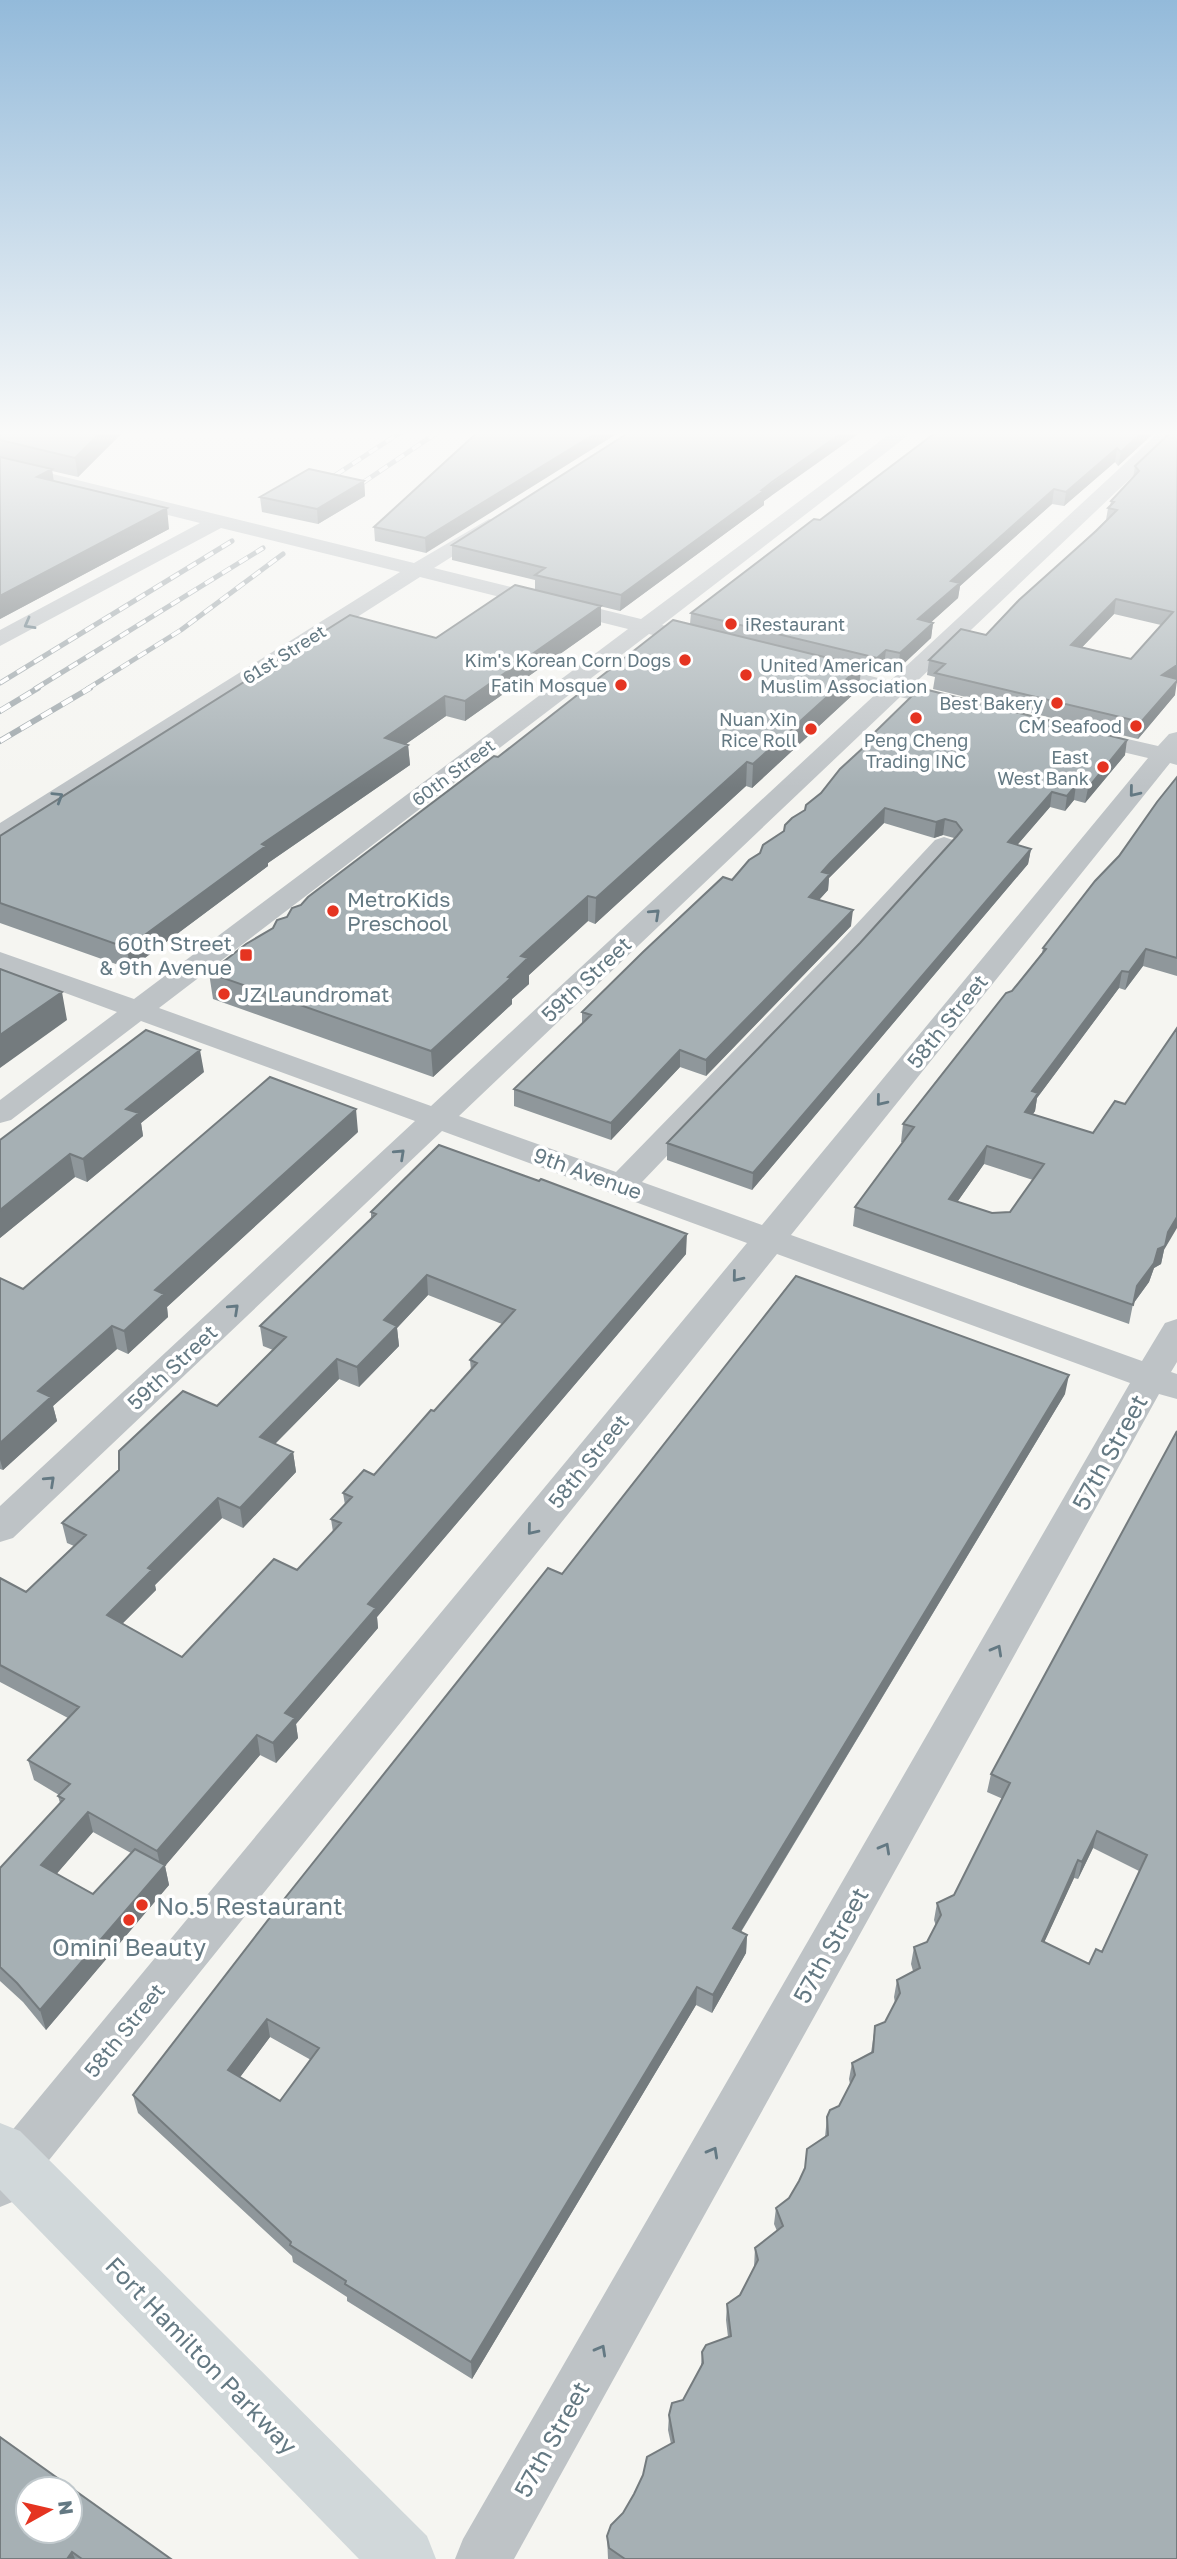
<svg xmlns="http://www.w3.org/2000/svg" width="1177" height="2559" font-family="'Golos Text',sans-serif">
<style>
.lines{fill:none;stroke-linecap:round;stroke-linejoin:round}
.minor{fill:#bec3c6;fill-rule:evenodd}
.major{fill:#d1d8da;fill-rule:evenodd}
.rail-far1-casing{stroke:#9da6aa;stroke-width:5}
.rail-casing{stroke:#9da6aa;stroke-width:6}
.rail-far1{stroke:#fff;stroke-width:3.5;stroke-dasharray:10;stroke-linecap:butt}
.rail{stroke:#fff;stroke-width:4.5;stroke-dasharray:12;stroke-linecap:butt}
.wall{fill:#8f979b;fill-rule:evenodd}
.shaded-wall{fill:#747b7e}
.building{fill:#a6b0b4;stroke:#747b7e;stroke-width:2;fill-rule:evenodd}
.oneway{stroke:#647983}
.poi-dot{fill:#e53421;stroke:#fff;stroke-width:2.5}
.labels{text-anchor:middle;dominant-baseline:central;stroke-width:7;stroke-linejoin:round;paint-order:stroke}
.far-poi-label{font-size:18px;fill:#647983;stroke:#fff;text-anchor:end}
.far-street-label{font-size:18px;fill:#647983;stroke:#fff}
.poi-label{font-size:21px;fill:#647983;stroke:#fff;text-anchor:start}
.street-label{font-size:21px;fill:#647983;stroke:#fff}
.near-street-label{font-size:24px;fill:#647983;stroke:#fff}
.near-poi-label{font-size:24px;fill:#647983;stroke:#fff;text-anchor:start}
</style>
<rect width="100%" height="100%" fill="#f5f5f1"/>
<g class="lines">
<!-- minor -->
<path class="minor" d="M895 430H915L662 625 710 636 713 641 710 646 702 648 649 634 159 1008 431 1106 879 691 808 674 805 669 808 664 816 662 890 681 1161 430H1177V434L912 686 921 688 924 693 921 698 913 700 900 697 459 1116 616 1172 837 945 935 840 944 837 953 840 957 845 953 850 857 957 642 1182 762 1225 1148 758 1076 741 1072 736 1076 731 1084 729 1158 746 1169 734 1177 732V765L1170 763 791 1235 1142 1361 1165 1323 1177 1319V1362L1171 1372 1177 1374V1399L1159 1394 514 2559H455L463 2539 1130 1383 777 1254 17 2200 0 2207V2145L747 1243 442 1131 13 1538 0 1542V1506L415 1121 141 1021 11 1120 0 1123V1100L117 1012 0 969V952L134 999 628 629 420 577 9 839 0 842V823L400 572 221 528 0 646V630L200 523 0 473V461L414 563 489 519 496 521 499 525 496 529 434 568 641 619Z"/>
<!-- major -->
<path class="major" d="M0 2123 20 2131 427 2536 436 2559H359L0 2190Z"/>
<defs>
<path id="rail-far1" d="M319 486 404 430
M346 494 441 430
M0 683 232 541
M35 689 263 548
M87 689 181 630 283 554"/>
<path id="rail" d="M0 711 38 688
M0 741 90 688"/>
</defs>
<!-- rail-far1 casing -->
<use href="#rail-far1" class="rail-far1-casing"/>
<!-- rail casing -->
<use href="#rail" class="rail-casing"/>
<!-- rail-far1 -->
<use href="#rail-far1" class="rail-far1"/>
<!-- rail -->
<use href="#rail" class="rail"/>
</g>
<!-- wall -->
<path class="wall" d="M0 430H125L78 477 52 471 53 481 169 529 0 619Z
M480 430 426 553 375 541 374 527Z
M1157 430 1118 466 1115 462 1064 506 1052 504 960 586 958 598 931 622 933 623 931 638 898 669 884 665 875 674 861 670 859 689 752 788 746 786 595 924 588 921 529 975V984L512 999V1004L433 1077 213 999 209 973 273 928 301 905 498 757 690 624 691 613 820 520Z
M1173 430 1175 695 1138 739 933 689 935 677 927 675 929 660 986 635 1106 520 1108 508 1110 506 1111 501 1133 478 1135 466ZM1114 614 1161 625 1131 659 1082 647Z
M364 481 365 496 318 524 262 512 260 497Z
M771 496 764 501V505L620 611 587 603 601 625 465 721 446 716 406 744 408 745 410 765 268 863V866L130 969 0 923V836L436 638 535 590V580L452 560V545Z
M873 734 1125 755 1085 803 1074 800 1065 811 1050 807 1017 845 1031 849 1028 864 752 1190 667 1160V1143L860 943 955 839 954 838 943 835 934 838 884 823 829 878 828 890 819 900 851 926 706 1076 680 1067 611 1140 514 1106V1089L582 1024V1012L732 880 784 831 805 810 872 739Z
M1177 777V976L1143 966 1125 990 1119 988 1037 1098 1035 1111 1033 1114 1164 1250 1161 1264 1154 1268 1149 1282 1133 1304 1129 1324 853 1226 855 1207 903 1142H901L903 1124 1012 991 1042 953 1043 948 1119 856ZM984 1164 1033 1180 1010 1212 992 1213 957 1202Z
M204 1072 141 1123 143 1136 87 1182 75 1177 0 1238V1140Z
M358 1132 167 1307 168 1317 128 1354 117 1349 53 1406 57 1421 3 1470 0 1469V1278L23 1289Z
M371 1212 686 1254 377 1617 378 1628 296 1724 298 1738 276 1763 260 1755 165 1866 169 1885 46 2030 23 2002 0 1981V1868L60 1803 58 1796 59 1795 34 1780 28 1760 68 1718 0 1682V1578L26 1592 74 1546 67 1543 62 1523 217 1406 273 1350 263 1346 260 1326 371 1219ZM428 1295 502 1324 470 1360 471 1371 434 1411 374 1475 343 1493 345 1505 331 1519 333 1532 297 1570 182 1657 122 1624 156 1590 155 1585 222 1518 243 1528 296 1472 293 1452 275 1444 339 1379 359 1387 399 1346 397 1328ZM93 1832 131 1853 93 1894 56 1874Z
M1065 1394 741 1932 747 1935 746 1953 712 2013 696 2005 472 2379 347 2301V2297L293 2262 292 2256 138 2113 133 2095 562 1574ZM270 2037 311 2060 280 2101 240 2077Z
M1177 1431V2559H608L607 2536 671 2444 668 2430 669 2415 683 2400 701 2366 702 2352 728 2337 726 2320 727 2304 740 2295 754 2267 755 2248 777 2231 774 2224 776 2208 789 2198 825 2137 827 2117 839 2106 850 2084 849 2079 852 2063 871 2053 875 2026 885 2022 895 2003 894 1997 897 1980 913 1971 911 1964 914 1947 927 1942 936 1926 934 1920 937 1903 954 1895 1003 1799 987 1792 991 1774ZM1093 1848 1139 1871 1102 1952 1089 1964 1044 1942 1074 1878 1078 1879Z
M0 2437 171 2559H0Z"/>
<!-- shaded-wall -->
<path class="shaded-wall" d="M103 430H125L78 477 75 458Z
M601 430H623L426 553 425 538Z
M846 430H864L771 496 764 501V505L620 611 621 595 762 490Z
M1144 430H1157L1118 466 1121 452Z
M1117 448 1115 462 1064 506 1066 492Z
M52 469 55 489 37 477Z
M364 481 365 496 318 524 317 509Z
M1054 489 1052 504 960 586 958 598 917 635 918 619 951 581Z
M167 508 169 529 0 619V596Z
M1116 599 1114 614 1069 661 1071 645Z
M601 606V625L465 721V701Z
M933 623 931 638 898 669 900 653Z
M886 650 884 665 875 674 877 658Z
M1177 665V679L1162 675Z
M861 666 859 689 752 788 753 764Z
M1177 681 1175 695 1138 739 1141 722Z
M445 696 446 716 386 758 385 738Z
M1127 740 1125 755 1085 803 1088 788Z
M408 745 410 765 268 863V866L130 969 127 948 262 844Z
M747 762 746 786 595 924 596 898Z
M1076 785 1074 800 1065 811 1067 796Z
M1052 792 1050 807 1006 858 1008 842Z
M885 808 884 823 829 878 828 890 808 912 809 897 822 872 830 863Z
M945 819 943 835 934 838 936 822Z
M1031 849 1028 864 752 1190 753 1173Z
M588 896V921L529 975V984L512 999V1004L433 1077 431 1051 508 977 521 956Z
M853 910 851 926 706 1076V1060Z
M1146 949 1143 966 1125 990 1129 972Z
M1122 971 1119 988 1037 1098 1035 1111 1022 1130 1025 1112 1032 1091Z
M62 992 67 1020 0 1068V1035Z
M200 1050 204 1072 141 1123 143 1136 87 1182 83 1159 126 1109Z
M680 1050V1067L611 1140V1123Z
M356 1109 358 1132 167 1307 168 1317 128 1354 124 1331 155 1290Z
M987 1146 984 1164 946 1218 949 1199Z
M70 1154 75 1177 0 1238V1210Z
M1177 1217V1228L1164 1250 1161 1264 1154 1268 1149 1282 1133 1304 1137 1286Z
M687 1234 686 1254 377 1617 378 1628 296 1724 298 1738 276 1763 273 1743 285 1713 368 1604Z
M427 1275 428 1295 397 1328 399 1346 359 1387 357 1367 384 1320Z
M112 1326 117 1349 53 1406 57 1421 3 1470 0 1460V1443L38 1391Z
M337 1359 339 1379 262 1457 260 1437Z
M1069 1375 1065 1394 732 1946 733 1928Z
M293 1452 296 1472 243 1528 240 1508Z
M218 1498 222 1518 155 1585 156 1590 111 1635 107 1615 148 1568Z
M257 1735 260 1755 165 1866 169 1885 46 2030 40 2010 161 1869 157 1851Z
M88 1812 93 1832 47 1885 41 1865Z
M1097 1831 1093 1848 1078 1879 1082 1862Z
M1078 1860 1074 1878 1037 1958 1042 1941Z
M747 1935 746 1953 712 2013 713 1995Z
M697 1987 696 2005 472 2379 471 2362Z
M267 2019 270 2037 232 2088 228 2070Z
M72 2552 75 2559H67Z"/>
<!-- building -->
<path class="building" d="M0 430H103L75 458 0 440Z
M480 430H601L425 538 374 527Z
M633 430H846L772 482 762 490H765L621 595 535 575 545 568 452 545Z
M939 430H1144L1121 452 1117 448 1066 492 1054 489 951 581 960 583 918 619 933 623 900 653 886 650 877 658 691 613 814 519 820 520Z
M1173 430H1177V665L1162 675 1177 679V681L1141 722 935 673 945 664 929 660 961 629 986 635 1019 600 1096 531 1117 510 1108 508 1114 502 1111 501 1139 471 1135 466ZM1116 599 1173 612 1131 659 1071 645Z
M0 457 52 469 37 477 167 508 0 596Z
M309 469 364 481 317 509 260 497Z
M515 585 601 606 465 701 445 696 385 738 408 745 262 844 266 846 127 948 0 903V836L350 615 436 638Z
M673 620 861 666 753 764 747 762 596 898 588 896 521 956 528 958 508 977 511 978 431 1051 209 973 246 944 273 928 277 920 287 917 292 908 301 905 308 897 494 756 498 757Z
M920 688 1127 740 1088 788 1076 785 1067 796 1052 792 1008 842 1031 849 753 1173 667 1143 860 943 957 836 962 830 956 822 945 819 936 822 885 808 830 863 822 872 830 874 809 897 853 910 706 1060 680 1050 611 1123 514 1089 591 1015 582 1012 643 952 723 877 732 880 749 860 760 853 763 845 784 831 785 825 792 818 805 810 806 805 821 793 840 769 877 735 873 734Z
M1177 777V958L1146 949 1129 972 1122 971 1032 1091 1038 1093 1025 1112 1093 1133 1115 1101 1125 1104 1177 1028V1217L1168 1232 1165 1246 1158 1249 1154 1263 1137 1286 1133 1305 855 1207 914 1127 903 1124 1006 993 1012 991 1046 949 1043 948 1095 881 1119 856 1157 802ZM987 1146 1044 1164 1010 1212 992 1213 949 1199Z
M0 969 62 992 0 1035Z
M146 1030 200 1050 126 1109 139 1113 83 1159 70 1154 0 1210V1140Z
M270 1077 356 1109 155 1290 164 1294 124 1331 112 1326 38 1391 51 1397 0 1443V1278L23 1289Z
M439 1145 539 1181 541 1179 687 1234 368 1604 376 1608 285 1713 295 1718 273 1743 257 1735 157 1851 88 1812 41 1865 93 1894 135 1849 165 1865 40 2010 17 1983 0 1967V1868L64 1799 58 1796 70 1784 28 1760 79 1707 0 1665V1578L26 1592 86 1535 62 1523 119 1470V1451L183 1391 217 1406 286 1337 260 1326 376 1214 371 1212ZM427 1275 515 1310 470 1360 477 1363 434 1411 431 1410 374 1475 364 1470 343 1493 352 1497 331 1519 341 1523 297 1570 274 1559 182 1657 107 1615 152 1570 148 1568 218 1498 240 1508 293 1452 260 1437 337 1359 357 1367 397 1326 384 1320Z
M796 1276 1069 1375 733 1928 747 1935 713 1995 697 1987 471 2362 345 2284 346 2281 290 2245 291 2242 133 2095 285 1898 548 1568 562 1574ZM267 2019 319 2048 280 2101 228 2070Z
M1177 1431V2559H625L609 2548 607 2536 611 2525 623 2513 634 2494 643 2475 647 2457 674 2442 669 2415 672 2403 683 2400 703 2363 702 2352 706 2345 731 2336 727 2304 740 2295 758 2260 755 2248 783 2226 776 2208 789 2198 799 2181 805 2168 807 2149 828 2135 827 2117 830 2110 839 2106 855 2075 852 2063 873 2052 875 2026 885 2022 900 1993 897 1980 920 1968 914 1947 927 1942 941 1915 937 1903 954 1895 1010 1783 991 1774ZM1097 1831 1147 1855 1102 1952 1096 1949 1089 1964 1042 1941 1078 1860 1082 1862Z
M0 2437 171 2559H82L72 2552 67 2559H0ZM28 2489H70V2531H28Z"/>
<!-- one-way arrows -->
<defs><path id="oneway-chevron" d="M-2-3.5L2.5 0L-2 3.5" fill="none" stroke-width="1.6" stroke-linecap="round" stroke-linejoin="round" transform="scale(1.75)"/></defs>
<g class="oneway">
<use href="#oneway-chevron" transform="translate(29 624) rotate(151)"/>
<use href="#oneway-chevron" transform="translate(1134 792) rotate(129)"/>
<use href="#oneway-chevron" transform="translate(58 797) rotate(-32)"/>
<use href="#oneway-chevron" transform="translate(655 914) rotate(-43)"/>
<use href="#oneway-chevron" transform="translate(881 1101) rotate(129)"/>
<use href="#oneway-chevron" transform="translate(400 1154) rotate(-43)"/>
<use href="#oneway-chevron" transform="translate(737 1277) rotate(129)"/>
<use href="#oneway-chevron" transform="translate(234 1309) rotate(-43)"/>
<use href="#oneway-chevron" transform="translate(50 1481) rotate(-43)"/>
<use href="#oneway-chevron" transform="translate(532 1530) rotate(129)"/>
<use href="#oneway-chevron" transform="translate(997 1650) rotate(-61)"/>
<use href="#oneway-chevron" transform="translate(885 1848) rotate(-61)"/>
<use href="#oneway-chevron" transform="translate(713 2152) rotate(-61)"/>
<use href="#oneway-chevron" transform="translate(601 2350) rotate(-61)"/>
</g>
<!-- sky -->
<linearGradient id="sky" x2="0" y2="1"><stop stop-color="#93bada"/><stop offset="0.55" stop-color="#fafaf9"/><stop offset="1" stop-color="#fafaf9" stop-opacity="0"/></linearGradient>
<rect width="1177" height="788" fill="url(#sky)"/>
<!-- markers -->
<g class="poi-dot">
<circle cx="731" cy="624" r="7"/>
<circle cx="685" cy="660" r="7"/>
<circle cx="746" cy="675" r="7"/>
<circle cx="621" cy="685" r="7"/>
<circle cx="1057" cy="703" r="7"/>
<circle cx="916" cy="718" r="7"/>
<circle cx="1136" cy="726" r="7"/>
<circle cx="811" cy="729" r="7"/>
<circle cx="1103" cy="767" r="7"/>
<circle cx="333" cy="911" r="7"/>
<rect x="239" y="948" width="14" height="14" rx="3.5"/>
<circle cx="224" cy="994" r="7"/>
<circle cx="142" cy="1905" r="7"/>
<circle cx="129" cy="1920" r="7"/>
</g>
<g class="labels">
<!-- far-poi labels -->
<g class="far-poi-label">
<text x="745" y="624" text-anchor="start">iRestaurant</text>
<text x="671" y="660">Kim's Korean Corn Dogs</text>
<text x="760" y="665" text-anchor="start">United American<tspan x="760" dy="21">Muslim Association</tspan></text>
<text x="607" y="685">Fatih Mosque</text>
<text x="1043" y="703">Best Bakery</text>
<text x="797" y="719">Nuan Xin<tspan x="797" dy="21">Rice Roll</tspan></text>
<text x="1122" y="726">CM Seafood</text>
<text x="916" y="740" text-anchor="middle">Peng Cheng<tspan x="916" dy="21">Trading INC</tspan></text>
<text x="1089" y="757">East<tspan x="1089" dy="21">West Bank</tspan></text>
</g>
<!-- far-street labels -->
<g class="far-street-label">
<text transform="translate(284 654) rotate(-32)">61st Street</text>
<text transform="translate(453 772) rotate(-37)">60th Street</text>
</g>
<!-- poi labels -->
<g class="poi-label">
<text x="347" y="899">MetroKids<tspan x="347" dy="24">Preschool</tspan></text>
<text x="232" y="943" text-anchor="end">60th Street<tspan x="232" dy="24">&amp; 9th Avenue</tspan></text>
<text x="238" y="994">JZ Laundromat</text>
</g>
<!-- street labels -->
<g class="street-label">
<text transform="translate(586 979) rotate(-43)">59th Street</text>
<text transform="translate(947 1021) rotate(-51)">58th Street</text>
<text transform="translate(588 1173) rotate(20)">9th Avenue</text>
<text transform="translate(172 1367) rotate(-43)">59th Street</text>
<text transform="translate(588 1461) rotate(-51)">58th Street</text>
<text transform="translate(124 2030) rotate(-51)">58th Street</text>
</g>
<!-- near-street labels -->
<g class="near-street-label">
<text transform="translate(1109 1452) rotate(-61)">57th Street</text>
<text transform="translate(830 1945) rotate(-61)">57th Street</text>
<text transform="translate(202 2355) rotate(46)">Fort Hamilton Parkway</text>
<text transform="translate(551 2439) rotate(-61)">57th Street</text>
</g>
<!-- near-poi labels -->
<g class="near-poi-label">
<text x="156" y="1905">No.5 Restaurant</text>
<text x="129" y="1946" text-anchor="middle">Omini Beauty</text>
</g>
</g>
<!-- north arrow -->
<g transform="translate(49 2510) rotate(82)"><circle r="33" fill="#ffffff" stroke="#c1c9cd" stroke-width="2"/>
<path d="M0-5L12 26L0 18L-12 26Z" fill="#e53421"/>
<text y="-10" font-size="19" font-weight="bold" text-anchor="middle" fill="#647983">N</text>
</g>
</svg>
